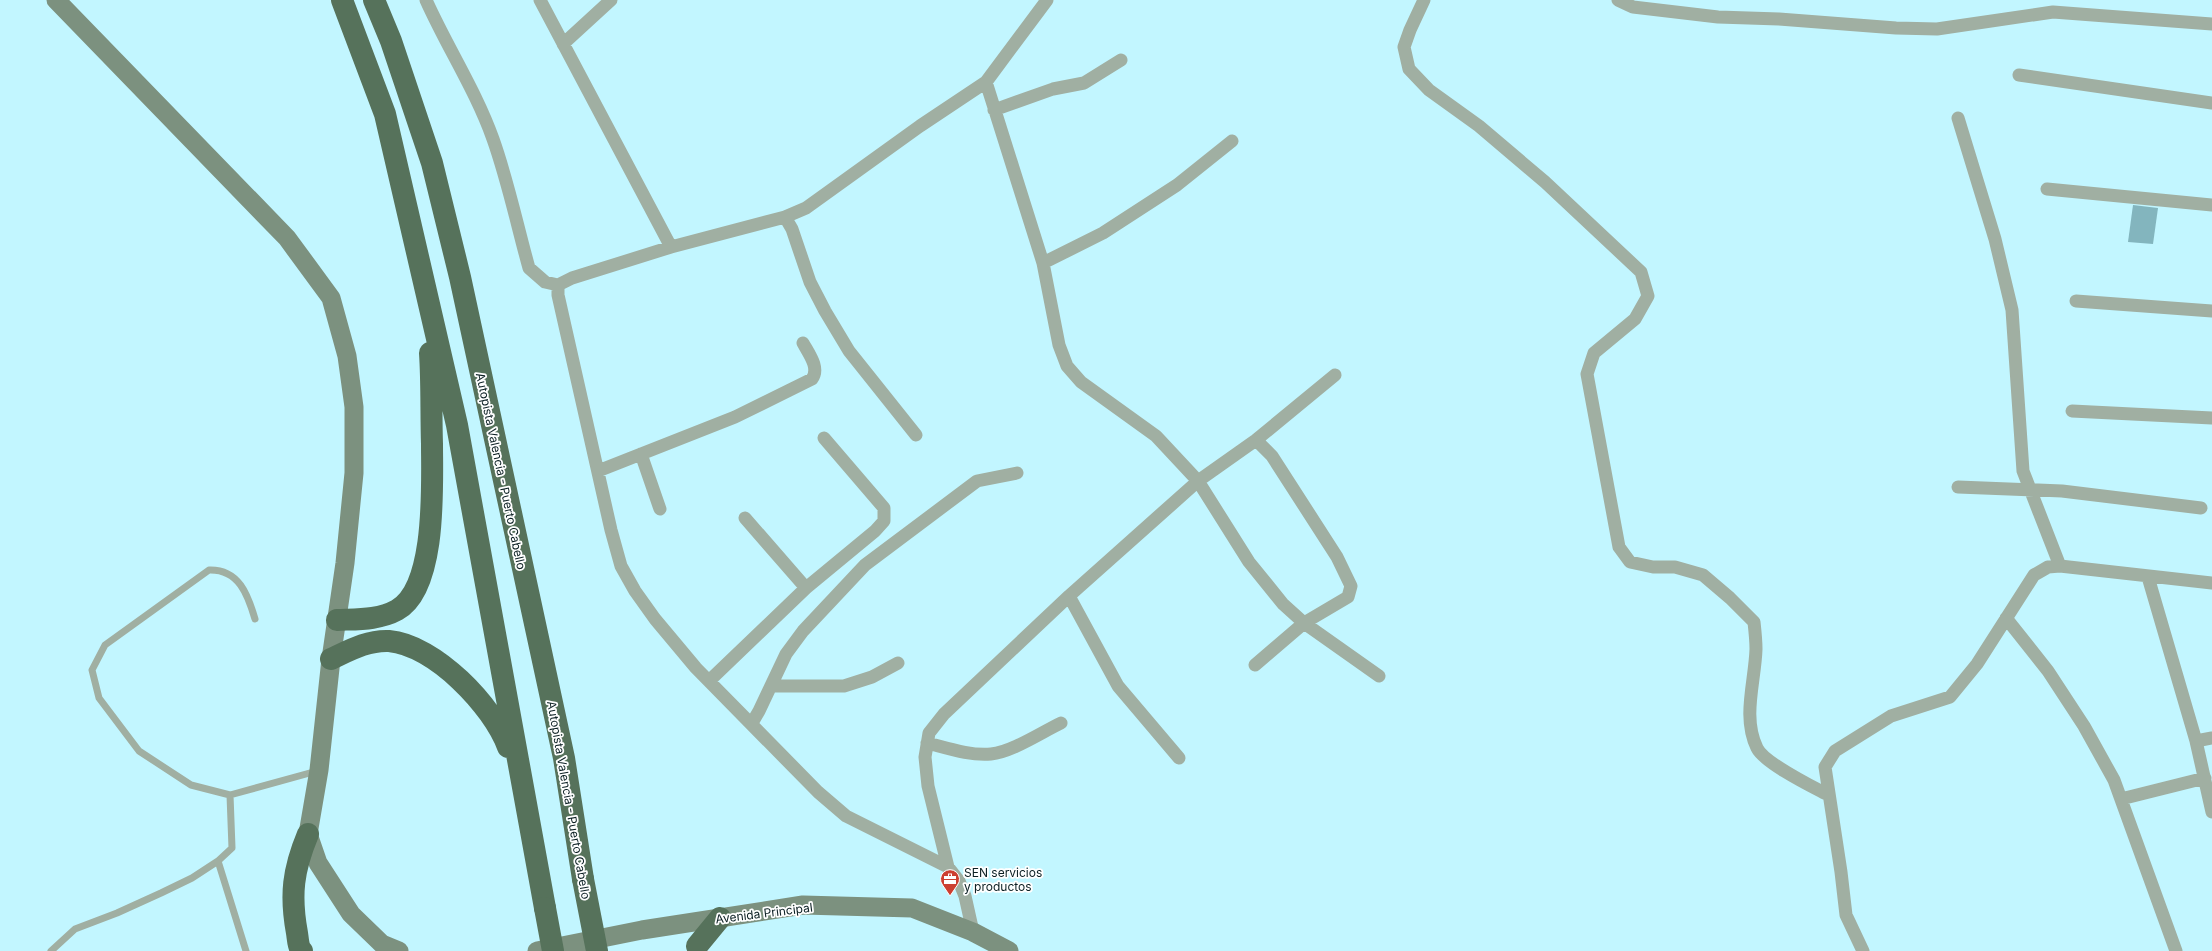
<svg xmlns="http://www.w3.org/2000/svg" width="2212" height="951" font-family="Inter,sans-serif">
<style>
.building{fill:#83b5be}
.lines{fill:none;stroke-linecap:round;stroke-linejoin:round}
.service{stroke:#a0afa2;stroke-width:7}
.minor{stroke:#a0afa2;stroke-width:13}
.secondary{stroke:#7c917f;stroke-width:19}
.trunk{stroke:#56725b;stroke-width:22}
.trunk-bridge{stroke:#56725b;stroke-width:22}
.labels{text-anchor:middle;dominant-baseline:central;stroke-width:3.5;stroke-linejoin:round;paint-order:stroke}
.street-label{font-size:12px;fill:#0b1f23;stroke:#fff}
.poi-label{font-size:12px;fill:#0b1f23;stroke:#fff;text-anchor:start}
</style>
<rect width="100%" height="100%" fill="#c2f6ff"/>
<!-- building -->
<path class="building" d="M2133 205 2158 208 2153 244 2128 242Z"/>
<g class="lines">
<!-- service -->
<path class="service" d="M255 619C248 595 239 569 209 570L105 645 92 670 99 698 139 751 191 785 230 795 317 771
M230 795 232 848 218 861 246 951
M51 951 75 929 117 913 161 893 192 878 218 861"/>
<!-- minor -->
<path class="minor" d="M426 0C447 47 476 91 493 139 508 181 517 225 529 268L545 282 558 285
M540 0 671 247
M1424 0 1410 30 1404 47 1409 69 1429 90 1479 126 1545 182 1641 272 1648 296 1635 319 1594 353 1587 374 1619 547 1630 562 1653 567H1675L1703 575 1730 598 1754 622C1755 631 1756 640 1756 649 1755 682 1742 717 1757 748 1764 763 1813 787 1828 795
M1618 0 1633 7 1718 17 1779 19 1896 28 1937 29 2053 12 2212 24
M563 44 611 0
M2019 75 2212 103
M986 82 1043 263 1059 345 1067 366 1081 382 1156 436 1198 481 1249 562 1283 604 1304 623 1348 597 1351 586 1337 557 1272 456 1256 440
M994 110 1053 89 1084 83 1121 60
M1958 118 1995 239 2012 310 2023 471 2060 566
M2047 189 2212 205
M785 217 792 229 810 282 825 311 849 351 916 435
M1043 263 1103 233 1177 185 1232 141
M2076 301 2212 311
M2072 411 2212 418
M641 454 660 509
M598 471 735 417 812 379C820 368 809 354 803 343
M1958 487 2062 491 2201 508
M745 518 806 588
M2148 577 2196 741 2212 812
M1069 596 1118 686 1179 758
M2006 618 2048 671 2084 726 2114 780 2176 951
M1255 665 1304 623 1379 676
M709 681 806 588 875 531 884 521V508L824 438
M772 686H844L872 677 898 663
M752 723 759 711 786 654 803 631 865 565 977 481 1017 473
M2196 741 2212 738
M927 743C947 748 970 756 991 754 1012 752 1042 732 1061 723
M2121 799 2205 778
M948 867 846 816 818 792 696 668 655 619 635 591 621 566 611 530 558 295V285L572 278 671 247 785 217 806 208 920 126 986 82 1047 0
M973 932 965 896 959 881 948 867 928 786 925 757 929 733 944 714 1069 596 1198 481 1256 440 1335 375
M1863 951 1846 915 1841 872 1825 767 1835 751 1891 716 1950 697 1977 664 2034 575 2048 567 2060 566 2212 583"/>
<!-- secondary -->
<path class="secondary" d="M56 0 287 238 331 298 347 356 354 407V473L345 563 331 659 319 770 308 834 318 863 351 914 382 944 399 951
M537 951 642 930 803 905 912 908 973 932 1009 951"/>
<!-- trunk -->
<path class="trunk" d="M342 0 385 114 457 425 545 908
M374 0 391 41 432 163 460 277 564 758 583 879
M337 620C357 619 379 620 397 610 437 588 432 484 432 444 431 413 432 383 430 353
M331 659C350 650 368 640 389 641 435 645 493 706 508 747
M697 946 720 918
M302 951C298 947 298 939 297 933 290 895 293 870 308 834"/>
<!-- trunk-bridge -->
<path class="trunk-bridge" d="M583 879 597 951
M545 908 553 951"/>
</g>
<!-- icons -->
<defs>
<symbol id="office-pin" viewBox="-11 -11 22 30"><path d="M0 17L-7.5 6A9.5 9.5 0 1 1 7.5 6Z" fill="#cc3f31" stroke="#fff"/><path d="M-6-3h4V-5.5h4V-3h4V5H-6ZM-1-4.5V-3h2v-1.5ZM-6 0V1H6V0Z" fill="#fff"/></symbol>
</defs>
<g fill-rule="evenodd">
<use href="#office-pin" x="939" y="868" width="22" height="30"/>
</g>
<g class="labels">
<!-- street labels -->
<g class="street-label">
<text transform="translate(501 471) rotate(78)">Autopista Valencia - Puerto Cabello</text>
<text transform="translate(569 800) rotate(80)">Autopista Valencia - Puerto Cabello</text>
<text transform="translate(764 913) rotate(-7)">Avenida Principal</text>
</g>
<!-- poi labels -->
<g class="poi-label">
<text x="964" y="872">SEN servicios<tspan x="964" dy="14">y productos</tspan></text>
</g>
</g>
</svg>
